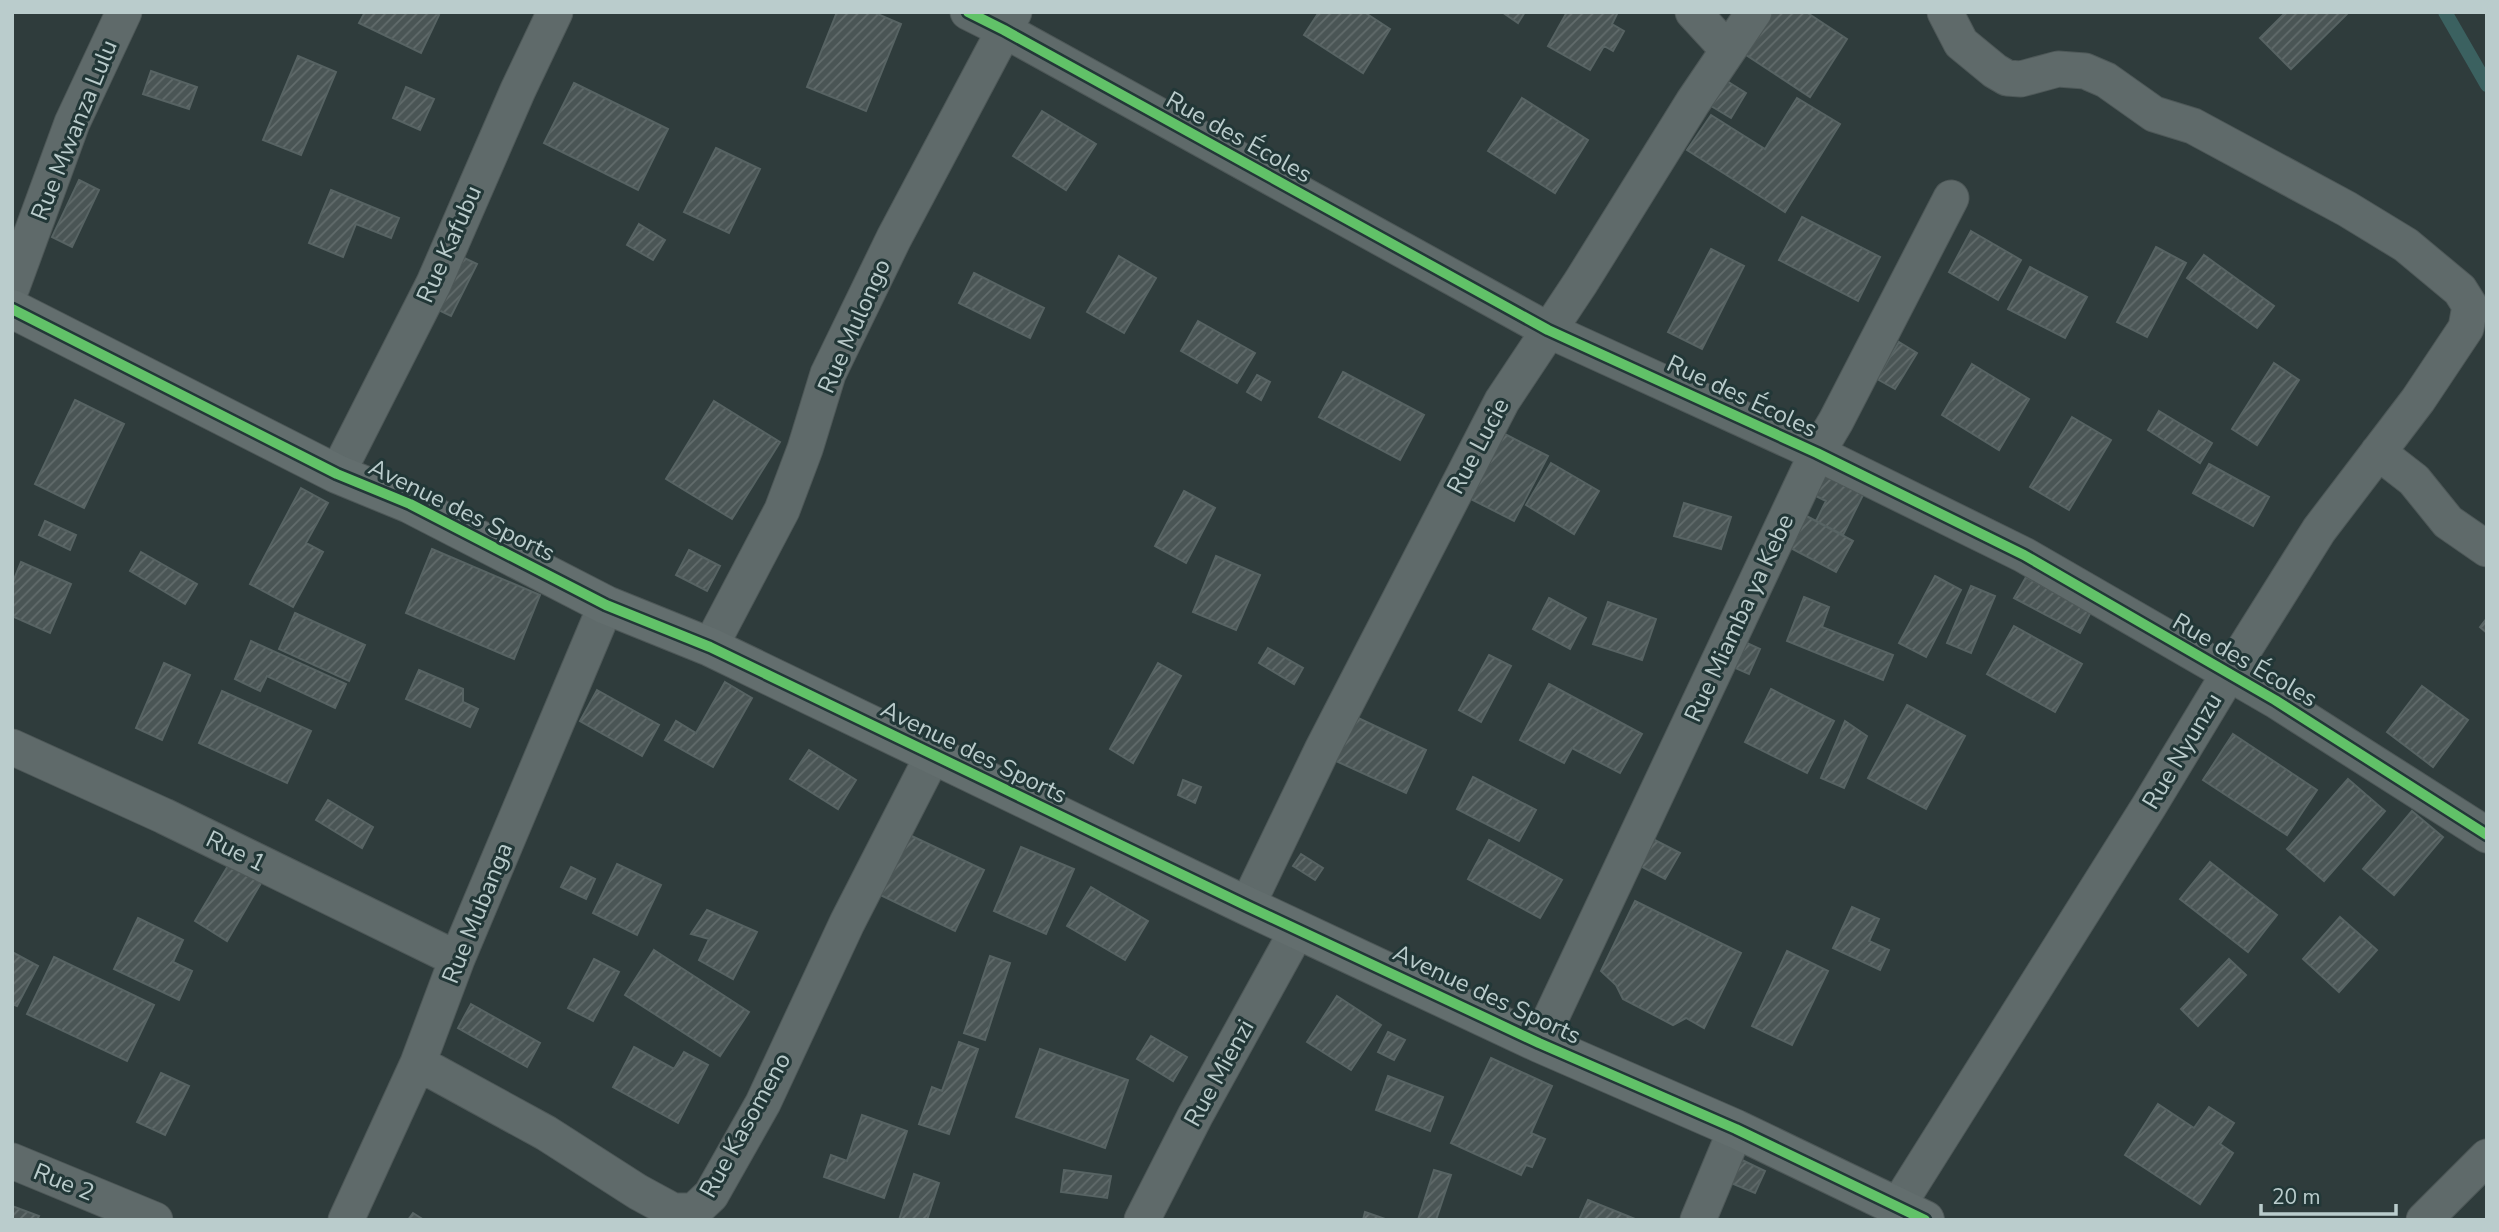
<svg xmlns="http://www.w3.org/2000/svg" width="2499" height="1232" font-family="'Nunito Sans',sans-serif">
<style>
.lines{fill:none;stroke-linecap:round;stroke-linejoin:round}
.stream{stroke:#3b6160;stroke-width:14}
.building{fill:url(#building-hatch);stroke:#576363;stroke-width:2}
.street-casing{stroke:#4e5858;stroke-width:37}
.secondary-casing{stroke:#4e5858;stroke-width:40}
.street{stroke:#5f6a6a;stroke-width:35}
.secondary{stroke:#636e6e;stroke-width:38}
.cycleway-casing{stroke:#223737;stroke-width:15}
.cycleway{stroke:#61c268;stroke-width:10}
.labels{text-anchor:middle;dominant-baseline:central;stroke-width:6;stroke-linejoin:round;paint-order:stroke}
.street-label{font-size:24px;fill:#bacccc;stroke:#223737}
</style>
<defs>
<pattern id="building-hatch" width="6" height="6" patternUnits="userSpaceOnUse" patternTransform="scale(1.75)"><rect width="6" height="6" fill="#4a5555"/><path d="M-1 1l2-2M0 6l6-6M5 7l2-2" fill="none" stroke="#626c6c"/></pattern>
</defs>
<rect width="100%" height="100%" fill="#2f3c3c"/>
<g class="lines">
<!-- stream -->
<path class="stream" d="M2445 12 2487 85"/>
</g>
<!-- building -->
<path class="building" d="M365 12H433L439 15 421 53 359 23Z
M837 12H873L901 24 866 111 807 87Z
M1319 12H1364L1390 29 1363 73 1304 35Z
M1502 12H1525L1518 23Z
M1567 12H1618L1612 24 1624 31 1613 51 1604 46 1590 70 1548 46Z
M1770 12H1806L1847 39 1810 97 1743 53Z
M2286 12H2345L2347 14 2291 69 2260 38Z
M298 56 336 72 301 155 263 140Z
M151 71 197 87 189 109 143 94Z
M1722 78 1746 93 1731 118 1706 103Z
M574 83 668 129 638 190 544 143Z
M406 87 434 99 420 130 393 118Z
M1522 98 1588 140 1555 193 1488 151Z
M1797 98 1840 124 1785 212 1687 150 1711 115 1765 149Z
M1042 111 1096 144 1066 190 1013 156Z
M716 148 760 169 729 233 684 212Z
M79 180 99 190 72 247 52 237Z
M331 190 399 218 391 238 356 224 343 257 309 243Z
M1802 217 1880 257 1858 301 1779 260Z
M639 224 665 240 653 260 627 245Z
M1971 231 2021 260 1998 300 1949 272Z
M2156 247 2186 263 2147 337 2117 322Z
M1711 249 1744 266 1702 349 1668 332Z
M456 254 477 264 451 316 430 306Z
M2204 255 2274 306 2257 328 2187 278Z
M1119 256 1156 278 1124 333 1087 312Z
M2030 267 2087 297 2065 338 2008 309Z
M974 273 1044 308 1030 338 959 303Z
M1198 321 1255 353 1237 383 1181 351Z
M1899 342 1917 353 1895 389 1877 379Z
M2274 363 2299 380 2257 445 2232 429Z
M1972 364 2029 399 1999 450 1942 415Z
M1343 372 1424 415 1400 460 1319 417Z
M1257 375 1270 382 1261 400 1247 392Z
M75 400 124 424 84 508 35 484Z
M714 401 780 442 732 519 666 479Z
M2159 411 2212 443 2200 463 2148 430Z
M2072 417 2111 440 2069 510 2030 487Z
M1497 430 1548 456 1514 521 1463 495Z
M1551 463 1599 491 1574 534 1526 505Z
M2209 464 2269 497 2253 526 2193 493Z
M1817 470 1864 493 1843 535 1816 521 1826 501 1806 491Z
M301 488 328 503 306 543 323 552 293 607 250 584Z
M1184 491 1215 508 1186 563 1155 546Z
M1684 503 1731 517 1721 549 1674 536Z
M1801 513 1853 541 1836 572 1785 545Z
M45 521 76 535 70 550 39 535Z
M432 549 540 595 514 659 406 613Z
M689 550 720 566 707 591 676 575Z
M141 552 197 584 185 604 130 571Z
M1216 556 1260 575 1236 630 1193 612Z
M21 562 71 584 50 633 12 616V584Z
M1935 576 1961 590 1926 657 1899 643Z
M2026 577 2091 612 2080 633 2014 598Z
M1971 586 1995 596 1971 653 1947 643Z
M1804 597 1829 607 1822 627 1893 655 1883 680 1787 641Z
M1549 598 1586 618 1570 649 1533 629Z
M1608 602 1656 619 1642 660 1593 644Z
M295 613 365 645 349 681 279 649Z
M2487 618V633L2480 627Z
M2014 626 2082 664 2055 712 1987 674Z
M1736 638 1760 649 1749 674 1724 663Z
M251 641 346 684 335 708 267 676 260 691 235 679Z
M1268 648 1303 668 1294 684 1259 663Z
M1489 655 1511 666 1481 722 1459 710Z
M164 663 190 675 162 740 136 728Z
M1158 663 1181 676 1133 763 1110 749Z
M419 670 463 689V702L478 709 470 727 406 699Z
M725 682 752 698 713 767 665 740 676 721 696 733Z
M1549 684 1642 734 1620 773 1572 748 1564 763 1520 740Z
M2422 686 2468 720 2433 767 2387 732Z
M1771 689 1834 721 1807 773 1745 742Z
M597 690 659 725 642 756 580 721Z
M222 691 311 731 287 783 199 743Z
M1907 705 1965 736 1926 809 1868 778Z
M1356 717 1426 750 1406 793 1336 761Z
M1845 721 1867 736 1844 788 1821 778Z
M2233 734 2317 790 2287 835 2203 780Z
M809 750 856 780 838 809 790 779Z
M1473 777 1536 810 1519 841 1457 809Z
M2348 779 2385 811 2324 881 2287 849Z
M1183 780 1201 787 1195 803 1178 795Z
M328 800 373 827 362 848 316 820Z
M2412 811 2443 837 2394 895 2363 869Z
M901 831 984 870 955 931 872 891Z
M1645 835 1680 853 1665 879 1631 861Z
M1489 840 1562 880 1540 918 1468 879Z
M1021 847 1074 869 1046 934 994 911Z
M1301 854 1323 868 1315 880 1293 866Z
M2210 862 2277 915 2248 952 2180 899Z
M229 864 261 883 227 941 195 921Z
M617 864 661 885 637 935 593 913Z
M571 867 595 879 586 899 561 887Z
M1091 887 1148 921 1125 960 1067 926Z
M1635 901 1741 953 1704 1028 1686 1018 1673 1025 1623 999 1616 985 1601 971Z
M1852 907 1879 919 1869 941 1889 950 1880 970 1833 948Z
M707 910 757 932 733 979 699 960 709 939 691 934Z
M2340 917 2377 950 2339 992 2303 959Z
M138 918 183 940 173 962 192 971 179 1000 114 969Z
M654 950 749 1012 720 1056 625 995Z
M1787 951 1828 971 1792 1045 1752 1026Z
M12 952 38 966 17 1006 12 1004Z
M990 956 1010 963 985 1040 964 1033Z
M54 957 154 1005 127 1061 27 1014Z
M594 959 619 972 593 1021 568 1008Z
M2229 959 2246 975 2198 1026 2181 1009Z
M1337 996 1381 1025 1351 1070 1307 1042Z
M471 1004 540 1043 527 1067 458 1028Z
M1388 1032 1405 1040 1394 1060 1378 1052Z
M1151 1036 1187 1057 1173 1081 1137 1059Z
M959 1042 978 1049 949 1134 919 1124 932 1087 942 1091Z
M634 1047 674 1069 684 1052 708 1065 678 1123 613 1087Z
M1040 1049 1128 1080 1105 1148 1016 1117Z
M1491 1058 1552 1086 1531 1133 1545 1139 1532 1167 1526 1165 1521 1175 1451 1143Z
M161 1073 189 1086 165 1135 137 1122Z
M1388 1076 1443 1097 1430 1131 1376 1110Z
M2158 1104 2194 1128 2209 1107 2234 1123 2220 1144 2233 1153 2200 1204 2125 1155Z
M862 1115 907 1131 884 1198 824 1177 831 1155 847 1161Z
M1742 1160 1765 1171 1755 1193 1731 1183Z
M1064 1170 1111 1176 1107 1198 1061 1192Z
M1434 1170 1451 1175 1436 1220H1418Z
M914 1174 939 1183 927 1220H899Z
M1588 1200 1635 1219 1579 1220Z
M12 1206 39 1216 37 1220H12Z
M1365 1212 1385 1219 1384 1220H1363Z
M413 1213 424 1220H408Z"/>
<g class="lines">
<defs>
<path id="street" d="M968 12 1004 30 1548 330 1817 453 2024 555 2275 700 2487 835
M1693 12 1728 50
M12 287 72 123 124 12
M2378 452 2414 480 2448 522 2487 549
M337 474 434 283 518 90 555 12
M710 647 782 510 805 449 828 374 894 238 1014 12
M12 747 164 816 457 959
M1247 906 1322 750 1502 401 1581 282 1693 102 1754 12
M1539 1043 1817 453 1836 421 1951 198
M418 1063 546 1133 638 1192 673 1211H694L711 1195 763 1103 847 923 933 755
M12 1161 155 1220
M1897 1207 2149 806 2228 675 2319 530 2418 400 2466 328 2470 306 2460 290 2406 245 2347 209 2193 126 2154 114 2106 80 2085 71 2058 69 2021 79 2007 78 1995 71 1961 43 1945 12
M346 1220 418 1063 457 959 606 605
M1142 1220 1195 1116 1298 929
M1698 1220 1736 1129
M2424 1220 2487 1157"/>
<path id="secondary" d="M12 309 337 474 410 504 606 605 710 647 1247 906 1539 1043 1736 1129 1925 1220"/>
</defs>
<!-- street casing -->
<use href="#street" class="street-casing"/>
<!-- secondary casing -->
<use href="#secondary" class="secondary-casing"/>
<!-- street -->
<use href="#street" class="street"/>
<!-- secondary -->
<use href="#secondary" class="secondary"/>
<defs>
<path id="cycleway" d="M968 12 1004 30 1548 330 1817 453 2024 555 2275 700 2487 835
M12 309 337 474 410 504 606 605 710 647 1247 906 1539 1043 1736 1129 1925 1220"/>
</defs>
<!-- cycleway casing -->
<use href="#cycleway" class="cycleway-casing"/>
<!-- cycleway -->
<use href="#cycleway" class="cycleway"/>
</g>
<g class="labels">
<!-- street labels -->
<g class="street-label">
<text transform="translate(74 130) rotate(-68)">Rue Mwanza Lulu</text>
<text transform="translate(1239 137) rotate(29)">Rue des Écoles</text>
<text transform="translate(449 244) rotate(-66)">Rue Kafubu</text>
<text transform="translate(854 326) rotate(-66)">Rue Mulongo</text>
<text transform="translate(1742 396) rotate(25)">Rue des Écoles</text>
<text transform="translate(1478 446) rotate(-62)">Rue Lucie</text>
<text transform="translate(462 510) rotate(26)">Avenue des Sports</text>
<text transform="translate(1739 618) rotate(-65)">Rue Miamba ya Kebe</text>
<text transform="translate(2245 660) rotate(30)">Rue des Écoles</text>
<text transform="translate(2182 751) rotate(-59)">Rue Nyunzu</text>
<text transform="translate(974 752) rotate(26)">Avenue des Sports</text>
<text transform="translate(236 851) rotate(26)">Rue 1</text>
<text transform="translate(477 913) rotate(-68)">Rue Mubanga</text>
<text transform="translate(1487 994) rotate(25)">Avenue des Sports</text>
<text transform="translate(1219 1073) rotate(-61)">Rue Mienzi</text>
<text transform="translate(745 1125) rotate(-61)">Rue Kasomeno</text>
<text transform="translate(64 1182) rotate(22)">Rue 2</text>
</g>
</g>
<!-- border -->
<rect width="2499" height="1232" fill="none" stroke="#bacccc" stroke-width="28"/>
<!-- scale -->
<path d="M2261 1204v10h135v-10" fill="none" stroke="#bacccc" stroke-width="3.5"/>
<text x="2272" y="1204" font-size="21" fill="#bacccc" stroke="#223737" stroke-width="5" paint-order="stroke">20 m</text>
</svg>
